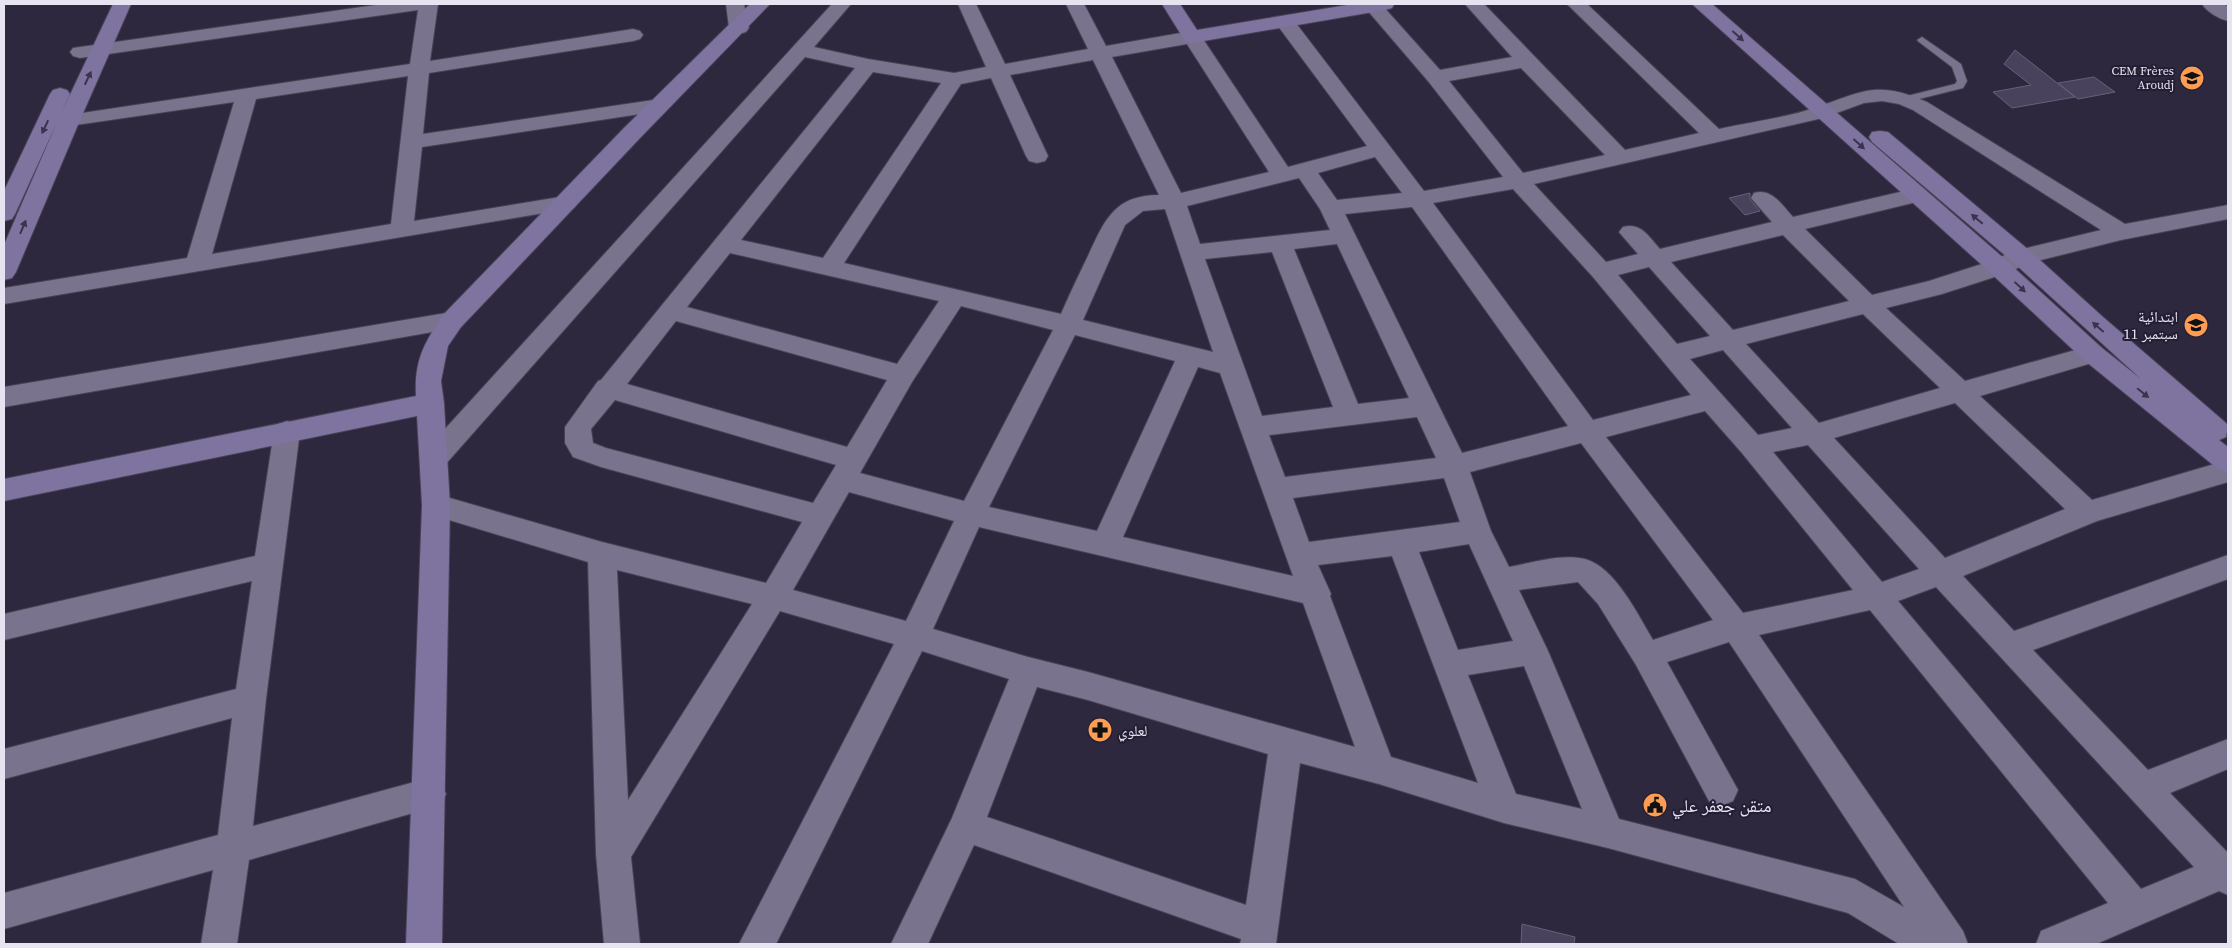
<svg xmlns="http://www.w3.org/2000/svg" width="2232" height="948" font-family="'Source Serif 4','Noto Naskh Arabic',serif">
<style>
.building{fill:#48425c;stroke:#66617a}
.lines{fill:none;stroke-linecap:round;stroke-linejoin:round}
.lane-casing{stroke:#474355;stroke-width:2}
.street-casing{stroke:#474355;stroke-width:2}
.secondary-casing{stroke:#474355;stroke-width:2}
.lane{fill:#79738d;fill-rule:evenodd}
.street{fill:#79738d;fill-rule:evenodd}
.secondary{fill:#7f73a0;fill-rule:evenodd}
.oneway{fill:#3a334e}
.labels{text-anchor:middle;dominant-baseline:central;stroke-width:4;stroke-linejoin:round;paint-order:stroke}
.far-poi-label{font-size:12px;fill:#e7e4f2;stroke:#231e33;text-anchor:end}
.poi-label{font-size:15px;fill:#e7e4f2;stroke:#231e33;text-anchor:end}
.near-poi-label{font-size:18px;fill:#e7e4f2;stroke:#231e33;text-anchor:start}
</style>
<rect width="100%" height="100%" fill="#2d283d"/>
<!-- building -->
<path class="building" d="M2015 50 2075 97 2012 108 1993 92 2031 85 2004 64Z
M2094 77 2115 92 2078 99 2058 83Z
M1750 193V199L1760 211 1745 215 1729 198Z
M1522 924 1575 937 1574 944H1521Z"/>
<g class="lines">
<defs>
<path id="lane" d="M1922 37 1961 64 1967 81 1963 88 1907 102 1903 101V97L1955 84 1957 81 1952 67 1919 42 1917 40Z"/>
<path id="street" d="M383 4H438L430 61 633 29 640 31 643 35 640 39 633 41 429 73 423 134 660 99 667 101 670 105 667 109 660 111 422 147 414 221 566 196 574 198 577 203 574 208 4 304V288L187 258 234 102 69 126 62 124 58 120 62 116 410 64 418 10 80 58 73 56 70 52 73 48ZM408 76 391 224 212 254 256 99Z
M726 4H744L749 28 746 32 739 34 732 32 729 28Z
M832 4H851L814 47 868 59 954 73 986 67 958 4H976L1005 64 1088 49 1066 4H1084L1106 46 1192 31 1199 33 1288 167 1367 146 1275 22 1278 18 1285 16 1292 18 1424 191 1503 177 1428 81 1362 4H1381L1440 70 1512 57 1465 4H1484L1625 150 1699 133 1567 4H1587L1719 129C1751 122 1786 118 1817 107 1864 91 1877 80 1927 102L2125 224 2228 205V219L2121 240 2029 263 2007 273 1942 294 1886 308 1965 381 2093 345 2102 348 2106 354 2102 360 1980 396 2092 500 2228 460V482L2097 521 1963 576 2014 631 2228 555V579L2033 650 2148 770 2228 739V769L2170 793 2228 853V895L2219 891 2096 944H2036L2041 931 2108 903 1870 610 1759 635 1963 931 1968 944H1899L1848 913 1608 848 1504 823 1379 784 1300 763 1276 944H1240L1241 939 974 845 928 944H891L952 818 1009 679 922 651 776 944H739L894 644 780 611 631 857 640 944H604L596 854 588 562 426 513 422 505 426 497 436 494 602 542 766 583 802 522 601 467 573 457 565 443V427L598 381 601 380 855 68 805 57 444 466 434 469 424 466 420 459 424 452ZM1187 44 1269 172 1181 193 1112 57ZM1093 60 1159 195C1113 195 1104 222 1087 258 1078 277 1069 295 1061 314L844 263 961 84 991 78 1026 156 1029 161 1037 163 1045 161 1048 156 1010 75ZM1521 68 1605 155 1523 173 1449 81ZM873 72 941 83 823 258 741 240ZM1882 101 1899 104 1913 110 2101 230 2014 251 1991 261 1929 281 1872 295 1805 229 1925 200 1928 195 1925 190 1917 188 1793 217C1782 205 1772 188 1754 193L1751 198 1772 222 1660 249C1649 237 1641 222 1623 227L1619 232 1638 254 1606 262 1534 184 1823 118 1864 103ZM1375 157 1402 193 1337 200 1318 173ZM1299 178 1320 209 1330 230 1200 244 1187 206ZM1513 189 1593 277 1691 395 1593 420 1433 203ZM1412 207 1568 426 1462 453 1345 214ZM1165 209 1213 352 1083 320 1125 225 1143 211ZM1783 235 1849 301 1733 330 1671 262ZM1337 244 1409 398 1358 404 1294 249ZM1272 252 1333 407 1262 416 1205 259ZM730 253 939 301 897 364 687 307ZM1649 267 1710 336 1677 344 1618 275ZM961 306 1053 330 964 501 860 473 912 382ZM1863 314 1940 388 1819 423 1746 344ZM676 321 887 380 847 447 627 384ZM1075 335 1175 361 1097 531 989 507ZM1723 350 1792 428 1758 435 1690 359ZM1198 367 1220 373 1293 576 1123 537ZM615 400 836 465 813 503 606 448 593 443 591 429ZM1955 403 2065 509 1945 558 1834 438ZM1705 411 1742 453 1853 590 1743 613 1606 437ZM1417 417 1436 458 1285 477 1269 435ZM1581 443 1713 620 1653 640C1638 615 1615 567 1585 559 1562 553 1531 563 1509 567L1491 531 1470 472ZM1808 445 1919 569 1882 582 1773 452ZM1444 478 1460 522 1309 542 1293 498ZM849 492 954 521 906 621 793 590ZM979 527 1303 603 1355 747 1088 672 1028 657 933 629ZM1469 544 1513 641 1458 650 1419 552ZM1392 556 1478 783 1391 757 1330 596 1331 594 1318 565ZM617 570 752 604 628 800ZM1578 582 1598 604 1636 665 1709 801 1721 806 1733 801 1738 790 1667 662 1729 642 1904 907 1855 879 1619 819 1548 651 1519 590ZM1936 587 2194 867 2141 889 1898 601ZM1524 666 1582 809 1516 794 1468 675ZM1037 687 1088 700 1268 754 1246 905 987 817Z
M2202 4H2224L2228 7V21C2219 19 2207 12 2202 4Z
M452 312 461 315 464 321 461 327 4 407V387Z
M287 421 296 424 300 431 266 699 253 826 429 778 441 783 446 794 441 805 249 860 237 944H201L213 870 4 929V893L218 835 232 718 4 779V749L236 689 252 581 4 640V614L255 556 274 431 278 424Z"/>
<path id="secondary" d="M113 4H131L80 120 16 272 12 278 4 280V245L58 120Z
M750 4H770L640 138 482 305 461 327 448 346 441 381 444 403 450 505 442 944H406L422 505 417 416 4 501V479L416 396C414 361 424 343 443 315L624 128Z
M1162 4H1180L1197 30 1353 4H1394L1392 8 1385 10 1192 43 1185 41Z
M1692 4H1712L1999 254 2102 348 2141 379 2014 263 1872 142 1869 137 1872 132 1880 131 1888 132 2030 251 2103 317 2226 423 2228 426 2226 437 2219 440 2228 447V472L2218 469 2084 360 1983 266Z
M60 88 67 90 70 94 15 214 12 219 4 221V191L50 94 53 90Z"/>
</defs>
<!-- lane casing -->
<use href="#lane" class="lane-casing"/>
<!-- street casing -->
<use href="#street" class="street-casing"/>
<!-- secondary casing -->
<use href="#secondary" class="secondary-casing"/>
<!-- lane -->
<use href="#lane" class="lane"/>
<!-- street -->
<use href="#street" class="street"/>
<!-- secondary -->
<use href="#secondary" class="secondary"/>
</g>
<!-- one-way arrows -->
<defs><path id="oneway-solid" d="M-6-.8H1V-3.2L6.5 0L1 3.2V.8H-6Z" transform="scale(1.25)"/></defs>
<g class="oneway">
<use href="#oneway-solid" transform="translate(1738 36) rotate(42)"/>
<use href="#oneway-solid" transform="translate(88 78) rotate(-65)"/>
<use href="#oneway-solid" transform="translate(45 127) rotate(115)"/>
<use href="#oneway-solid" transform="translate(1859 144) rotate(42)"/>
<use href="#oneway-solid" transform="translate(1977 219) rotate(-140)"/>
<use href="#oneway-solid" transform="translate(23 227) rotate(-67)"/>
<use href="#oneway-solid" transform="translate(2020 287) rotate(43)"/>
<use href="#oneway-solid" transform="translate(2098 327) rotate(-139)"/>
<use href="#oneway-solid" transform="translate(2143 393) rotate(39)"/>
</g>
<!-- icons -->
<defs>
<symbol id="school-disc" viewBox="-11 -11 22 22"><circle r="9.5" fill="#fc9d53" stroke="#231e33"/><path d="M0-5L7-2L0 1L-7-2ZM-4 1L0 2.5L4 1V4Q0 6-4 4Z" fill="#111"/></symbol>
<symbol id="pharmacy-disc" viewBox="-11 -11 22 22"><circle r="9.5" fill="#fc9d53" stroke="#231e33"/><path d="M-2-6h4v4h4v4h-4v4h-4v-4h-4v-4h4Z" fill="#111"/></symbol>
<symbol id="civic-disc" viewBox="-11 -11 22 22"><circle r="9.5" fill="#fc9d53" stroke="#231e33"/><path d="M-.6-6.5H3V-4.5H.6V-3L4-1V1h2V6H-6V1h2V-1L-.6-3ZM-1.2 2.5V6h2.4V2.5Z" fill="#111"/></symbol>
</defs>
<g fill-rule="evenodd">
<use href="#school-disc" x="2178" y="64" width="28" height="28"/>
<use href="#school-disc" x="2182" y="311" width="28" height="28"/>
<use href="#pharmacy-disc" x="1086" y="716" width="28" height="28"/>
<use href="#civic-disc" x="1641" y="791" width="28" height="28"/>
</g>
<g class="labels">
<!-- far-poi labels -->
<g class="far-poi-label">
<text x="2174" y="71">CEM Frères<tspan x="2174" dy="14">Aroudj</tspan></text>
</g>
<!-- poi labels -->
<g class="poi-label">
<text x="2178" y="316">ابتدائية<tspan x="2178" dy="17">11 سبتمبر</tspan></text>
<text x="1118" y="730" text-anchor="start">لعلوي</text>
</g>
<!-- near-poi labels -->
<g class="near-poi-label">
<text x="1672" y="805">متقن جعفر علي</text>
</g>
</g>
<!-- border -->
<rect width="2232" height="948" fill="none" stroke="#e7e4f2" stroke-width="10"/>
</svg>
